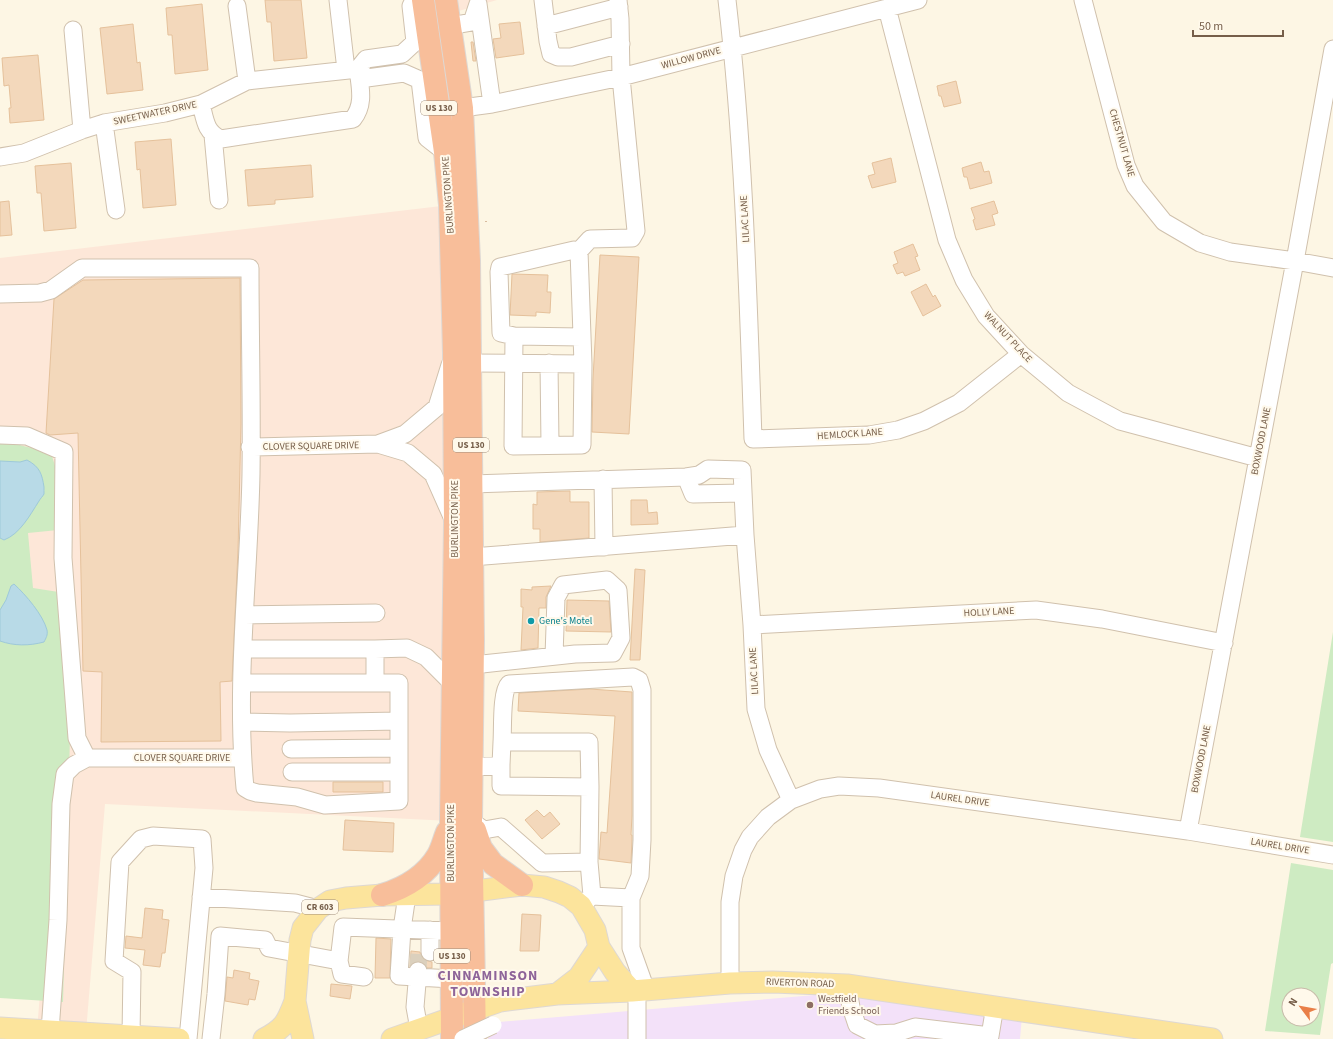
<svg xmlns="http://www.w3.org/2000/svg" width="1333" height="1039" font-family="'Source Sans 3',sans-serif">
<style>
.commercial{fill:#fde7d8}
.education{fill:#f3e1f9}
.green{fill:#ceebc2;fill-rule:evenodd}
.water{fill:#b8dae7;stroke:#9ec9d9}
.building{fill:#f3d8bb;stroke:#e5c19b}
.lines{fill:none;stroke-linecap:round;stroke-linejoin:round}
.minor-tunnel{stroke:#dbd0bd;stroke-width:17;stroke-dasharray:17 8;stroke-linecap:butt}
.minor-casing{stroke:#d0c1ad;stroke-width:19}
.major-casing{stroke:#ded8d3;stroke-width:23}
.highway-casing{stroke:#ded8d3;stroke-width:24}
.path{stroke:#d8bb9e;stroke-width:2;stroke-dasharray:1 3;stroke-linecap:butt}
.minor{stroke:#fff;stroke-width:17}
.major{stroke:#fce49c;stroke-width:21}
.highway{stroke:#f8be9a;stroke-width:22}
.minor-bridge-casing{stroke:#d0c1ad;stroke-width:19;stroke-linecap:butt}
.minor-bridge{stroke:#fff;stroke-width:17}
.culture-dot{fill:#0f9aa8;stroke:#fff9eb;stroke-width:1.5}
.education-dot{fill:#8d6e63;stroke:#fff9eb;stroke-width:1.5}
.labels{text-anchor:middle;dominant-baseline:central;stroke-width:4;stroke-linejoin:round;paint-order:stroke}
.shield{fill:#fff9eb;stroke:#9f8c7a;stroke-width:1}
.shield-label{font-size:9px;font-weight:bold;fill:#765e49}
.street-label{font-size:10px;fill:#765e49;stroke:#fff9eb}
.culture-label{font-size:10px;fill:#0d838f;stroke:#fff9eb;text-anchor:start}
.education-label{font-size:10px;fill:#785e54;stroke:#fff9eb;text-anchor:start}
.district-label{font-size:14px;font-weight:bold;letter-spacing:1px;fill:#8e6499;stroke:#fff9eb}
</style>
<rect width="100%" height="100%" fill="#fdf6e4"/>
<!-- commercial -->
<path class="commercial" d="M446 0H497L448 14Z
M450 205 451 821 105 804 86 1032 37 1030 56 801 0 554V258Z"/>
<!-- education -->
<path class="education" d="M827 994 1022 1016 1020 1039H488V1023Z"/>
<!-- green -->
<path class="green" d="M0 440 51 453 57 472 58 530 28 533 33 588 65 593 72 660 63 1002 0 998Z
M1333 632V842L1300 837Z
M1291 863 1333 870V963L1331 964 1320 1035 1265 1031ZM1289 995H1313V1019H1289Z"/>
<!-- water -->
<path class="water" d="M27 460C40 467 42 474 44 487 44 489 44 492 44 494 43 496 40 499 39 501 30 515 20 534 4 540L0 538V461L20 462Z
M14 584C26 595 43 615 47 630 48 635 46 638 44 642 29 646 14 646 0 641V610L6 600 11 586Z"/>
<!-- building -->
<path class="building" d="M265 0H301L307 58 274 61 271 22H267Z
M202 4 208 70 175 74 172 35H168L166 8Z
M520 22 524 54 496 58 493 39 501 38 499 24Z
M133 24 137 63 140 62 143 90 107 94 100 28Z
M471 42H473L476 61H473Z
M38 55 44 120 10 123 9 108H11L9 85 4 86 2 58Z
M956 81 961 103 944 107 941 96H939L937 86Z
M171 139 176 205 143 208 140 169 137 170 135 142Z
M891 158 896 182 872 188 868 176 875 174 872 163Z
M981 162 984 172 989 171 992 183 970 189 967 177H964L962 168Z
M71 163 76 228 44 231 41 193H37L35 166Z
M311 165 313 197 275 200V204L248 206 245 170Z
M9 201 12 235 0 236V202Z
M994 201 998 213 992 215 995 225 976 230 973 220 975 219 971 208Z
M913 244 918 256 915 257 920 270 905 276 903 272 897 274 893 265 898 263 894 252Z
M600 255 639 257 629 434 592 432 593 378Z
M512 274 548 275 547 292H551L550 313 536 312V316L510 315Z
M240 278 241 423 238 551 232 681 220 682 221 741 101 742 102 672 83 671 78 433 50 435 46 433 54 299 83 280Z
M926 284 933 297 935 295 941 306 923 316 911 292Z
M570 491V502H589V538L540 542V529H533V504L537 505V492Z
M631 500H647L648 513 657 512 658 524 631 525Z
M635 569 645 570 640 660H630Z
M551 586 546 597V608H539L538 648 521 650 523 607H521V589L532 590V587Z
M567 600 609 601 611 632 566 631Z
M590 689 632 692V815L631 835H632V840L631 863 599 859 601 832 607 833 615 716 518 711 519 693Z
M333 782H383V792H333Z
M537 810 544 817 550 812 560 824 542 839 525 820Z
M345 820 394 823 393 852 343 850Z
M145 908 163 910 162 919 169 920 165 953H162L160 967 143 965 145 950 125 948 126 936 142 938Z
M522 914 541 915 539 951H520Z
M376 938 391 939 390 978H375Z
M411 951 420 952 421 957 425 960 432 962V968H427L424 963 419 961 414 962 410 966Z
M234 970 250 973 249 979 259 981 255 1000 249 999 248 1005 225 1001 227 977 233 978Z
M331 984 352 986 350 999 330 996Z"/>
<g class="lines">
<!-- minor-tunnel -->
<path class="minor-tunnel" d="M418 971 419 952"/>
<defs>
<path id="minor" d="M338 0 346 70
M543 0 548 41 551 54 558 57H571L621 44
M727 0C744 146 748 293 753 439L869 435 898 430 924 421 959 403 1021 354
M1083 0 1126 165 1135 186 1164 222 1200 243 1230 252 1295 261 1333 268
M478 4 492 104
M237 6 247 81
M887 8 947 240 964 280 986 316 1021 354 1068 393 1120 421 1258 458
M450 26 472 22 478 4
M546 26 619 7
M73 30 82 130
M358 69 366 59 402 54 415 42 411 6 414 0
M201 104C205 119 205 132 221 139L353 119C365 104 360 87 358 69
M462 108 492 104 621 77 918 0
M104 123 116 210
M213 135 219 200
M0 157 24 153 82 130 104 123 165 113 201 104 247 81 358 69 367 78 404 73 420 80 427 138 445 152
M579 251 590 239 632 238 636 231 621 77 620 19 618 0
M0 294 40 293 51 290 82 268H250C250 337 252 405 251 474 249 578 235 683 245 788L250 791 257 793 297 797 325 805 399 801V683H375V649
M514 336 582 337
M470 363 583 364 582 445 513 446 514 336 501 333 499 272 500 267 574 250 579 251 583 364
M549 363 550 445
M450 365 437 407 405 434 378 444 408 453 433 474 453 519
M0 435 27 436 64 452 63 558 77 738 87 758
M250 447 378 444
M686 477 693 494 743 493
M603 479 604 547
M472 484 686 477 699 475 708 469 742 470 745 535 472 557
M745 535 752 625 756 709 768 750 791 800
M245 615 376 613
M752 625 1036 610 1102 619 1224 643
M243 649H375L407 648 426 657 453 684
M473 665 575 654 613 653 621 638 618 590 607 580 563 585 556 598 554 656
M243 683H375
M242 722 290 723 399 721
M502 742C503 729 501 692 509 684L633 677 639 680 642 690V840L640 876 631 898
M291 749 399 748
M472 767 501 765V786L590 787 589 742H502L501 765
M292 772H399
M471 821 484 830 501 827 542 863 589 862 592 896 581 906
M1188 831 1295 261 1333 49
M589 862 590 787
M407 895 402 929 399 976 452 979
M592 896 631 898V948L646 990
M201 897 295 903 318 909
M430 952V930
M418 971 415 1007 419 1029
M364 977 342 974 339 961 343 927 451 931
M730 983V902L734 876 743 850 750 837 768 817 791 800 820 789 839 786 879 788 1188 831 1333 855
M847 985 851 1007 857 1025 875 1034 896 1033 915 1027 990 1036 995 1006
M50 1031 58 920 61 804 65 774 74 765 87 758H242
M131 1036 132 972 114 961 120 862 141 839 153 836 202 839 204 868 188 1039
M211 1039 216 994 220 936 265 940 269 948 339 961
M637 1039V991"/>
<path id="major" d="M557 994 579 977 599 947
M0 1028 179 1039
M264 1039C285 1028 287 1022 295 1001
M303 1039 295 1001 300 940 303 928 318 909 330 901 346 898 382 895 451 894 522 885 544 887 559 892 570 897 581 906 595 930 599 947 615 972 632 991
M392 1039 500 1001 557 994 632 991 730 983 773 982 847 985 1212 1039"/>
<path id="highway" d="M423 0 445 152 450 205 454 353 455 523 451 821 452 1039
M446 0 462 108 469 261 473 640 471 821 475 1039
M475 830 481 848 493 864 522 885
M382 895C405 888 425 877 438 855 442 848 444 839 447 832"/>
</defs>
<!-- minor casing -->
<use href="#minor" class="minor-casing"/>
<!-- major casing -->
<use href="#major" class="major-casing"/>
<!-- highway casing -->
<use href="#highway" class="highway-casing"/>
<!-- path -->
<path class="path" d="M486 221V224"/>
<!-- minor -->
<use href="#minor" class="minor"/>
<!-- major -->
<use href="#major" class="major"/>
<!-- highway -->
<use href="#highway" class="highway"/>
<defs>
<path id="minor-bridge" d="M463 1039 493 1025"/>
</defs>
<!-- minor-bridge casing -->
<use href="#minor-bridge" class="minor-bridge-casing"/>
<!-- minor-bridge -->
<use href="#minor-bridge" class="minor-bridge"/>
</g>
<!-- markers -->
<circle class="culture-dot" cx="531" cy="621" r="4"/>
<circle class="education-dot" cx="810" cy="1005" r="4"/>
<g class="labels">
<!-- shield labels -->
<g class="shield">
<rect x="421" y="101" width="36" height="14" rx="3"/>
<rect x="453" y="438" width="36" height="14" rx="3"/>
<rect x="302" y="900" width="36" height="14" rx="3"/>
<rect x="434" y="949" width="36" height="14" rx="3"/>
</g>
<g class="shield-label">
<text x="439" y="108">US 130</text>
<text x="471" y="445">US 130</text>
<text x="320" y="907">CR 603</text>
<text x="452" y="956">US 130</text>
</g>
<!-- street labels -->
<g class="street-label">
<text transform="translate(691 58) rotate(-15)">WILLOW DRIVE</text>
<text transform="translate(155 113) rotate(-12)">SWEETWATER DRIVE</text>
<text transform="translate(1122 143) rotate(74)">CHESTNUT LANE</text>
<text transform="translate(448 195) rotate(-94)">BURLINGTON PIKE</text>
<text transform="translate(745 219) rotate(-93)">LILAC LANE</text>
<text transform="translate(1008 337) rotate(47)">WALNUT PLACE</text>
<text transform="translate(850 434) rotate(-4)">HEMLOCK LANE</text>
<text transform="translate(1261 441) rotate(-79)">BOXWOOD LANE</text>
<text transform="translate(311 446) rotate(-1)">CLOVER SQUARE DRIVE</text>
<text transform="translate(455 519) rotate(-90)">BURLINGTON PIKE</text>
<text transform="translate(989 612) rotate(-3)">HOLLY LANE</text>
<text transform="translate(754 671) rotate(-93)">LILAC LANE</text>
<text x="182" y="758">CLOVER SQUARE DRIVE</text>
<text transform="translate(1201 759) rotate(-79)">BOXWOOD LANE</text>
<text transform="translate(960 799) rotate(8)">LAUREL DRIVE</text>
<text transform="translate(451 843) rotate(-90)">BURLINGTON PIKE</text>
<text transform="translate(1280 846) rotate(9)">LAUREL DRIVE</text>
<text transform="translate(800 983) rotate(2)">RIVERTON ROAD</text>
</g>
<!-- culture labels -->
<g class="culture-label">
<text x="539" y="621">Gene's Motel</text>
</g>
<!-- education labels -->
<g class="education-label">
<text x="818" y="999">Westfield<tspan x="818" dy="12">Friends School</tspan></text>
</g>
<!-- district labels -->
<g class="district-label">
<text x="488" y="976">CINNAMINSON<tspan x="488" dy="16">TOWNSHIP</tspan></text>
</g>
</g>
<!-- north arrow -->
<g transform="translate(1301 1007) rotate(302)"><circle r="19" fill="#fff9eb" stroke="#c8bbaa"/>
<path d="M0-3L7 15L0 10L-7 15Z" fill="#e97f47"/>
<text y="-6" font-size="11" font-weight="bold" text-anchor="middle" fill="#765e49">N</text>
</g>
<!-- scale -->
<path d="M1193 30v6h90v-6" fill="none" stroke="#765e49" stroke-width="2"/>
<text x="1199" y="30" font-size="12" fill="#765e49" stroke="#fff9eb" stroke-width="3" paint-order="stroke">50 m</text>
</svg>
